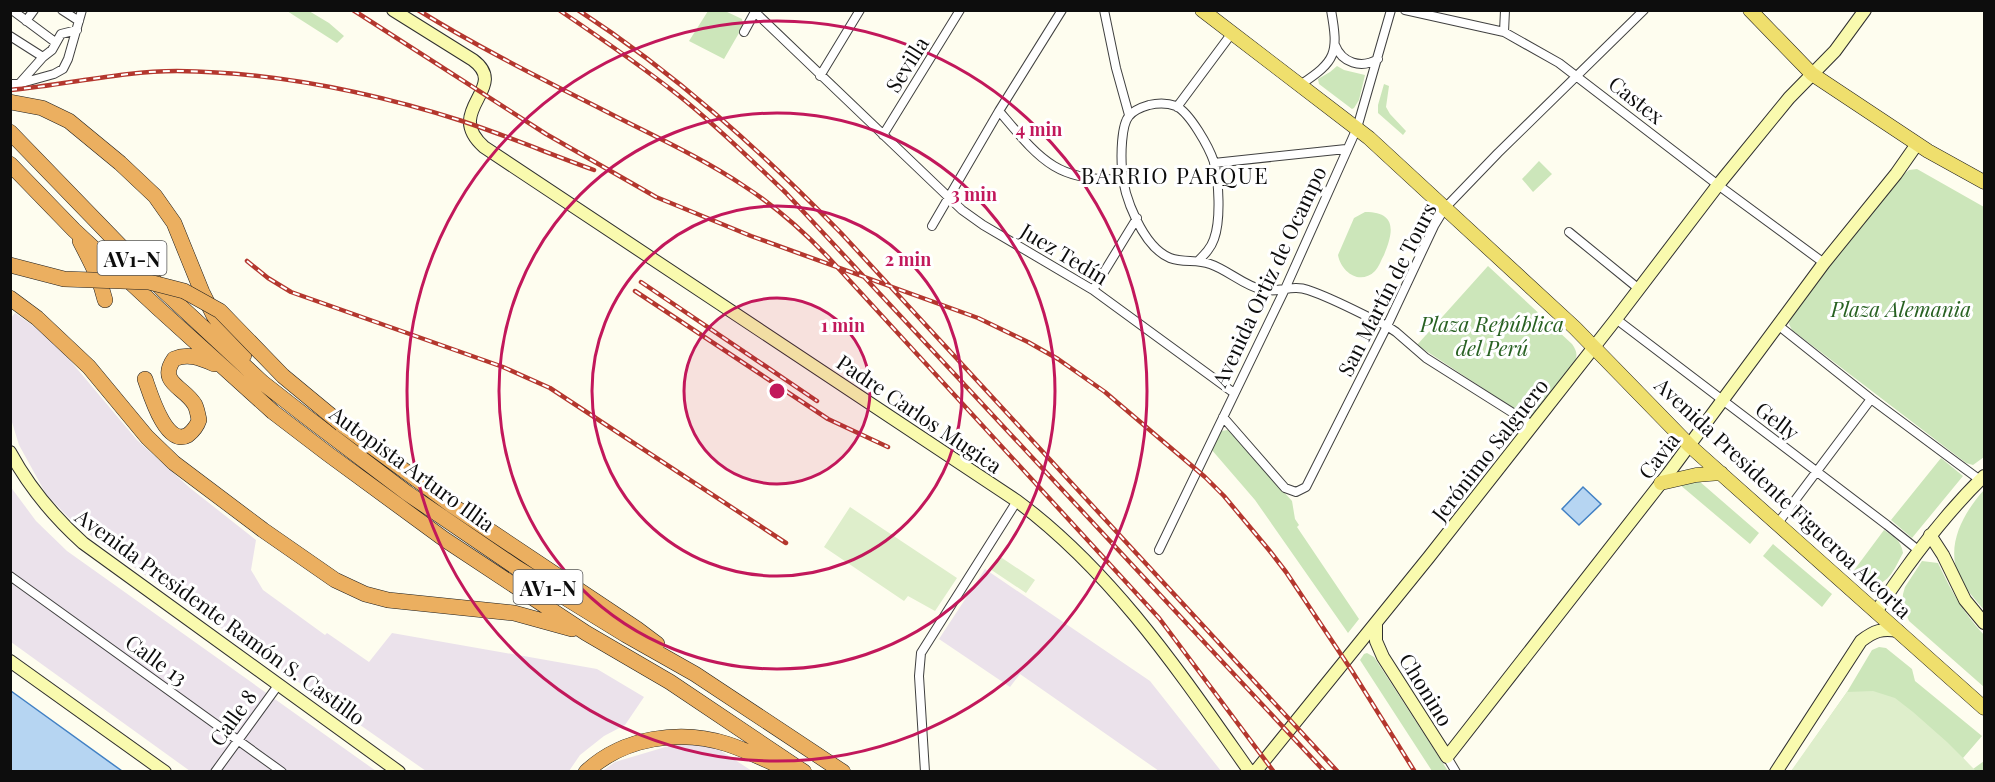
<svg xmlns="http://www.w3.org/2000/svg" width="1995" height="782" font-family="'Playfair Display',serif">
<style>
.industrial{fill:#ebe2eb}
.green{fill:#cce6ba}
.pitch{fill:#deeecb}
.water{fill:#b6d5f2;stroke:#4281c4;stroke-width:1.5}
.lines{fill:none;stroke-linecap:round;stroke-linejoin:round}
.street-casing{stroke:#404040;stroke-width:10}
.secondary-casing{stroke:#2f2f2f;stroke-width:14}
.primary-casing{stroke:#1e1e1e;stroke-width:15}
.highway-casing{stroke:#1e1e1e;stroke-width:16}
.street{stroke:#fff;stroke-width:8}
.secondary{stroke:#f9faae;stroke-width:12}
.primary{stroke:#efdf6d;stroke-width:14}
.highway{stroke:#ebaf60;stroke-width:15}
.rail-casing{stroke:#b4372e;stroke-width:4.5}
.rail{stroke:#fff;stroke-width:2;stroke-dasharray:7;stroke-linecap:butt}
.highway-bridge-casing{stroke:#1e1e1e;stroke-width:16;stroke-linecap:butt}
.highway-bridge{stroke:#ebaf60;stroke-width:15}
.ring{fill:none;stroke:#c2185b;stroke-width:3}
.labels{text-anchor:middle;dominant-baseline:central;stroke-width:6;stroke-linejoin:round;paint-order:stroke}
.shield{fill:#fff;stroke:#565656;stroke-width:1.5}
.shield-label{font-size:20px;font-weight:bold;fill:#0d0d0d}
.street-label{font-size:21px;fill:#0d0d0d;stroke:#fff}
.park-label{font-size:21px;font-style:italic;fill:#286122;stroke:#fff}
.neighbourhood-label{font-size:22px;letter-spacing:1.5px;fill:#0d0d0d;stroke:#fff}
.centre{fill:#c2185b;stroke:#fff;stroke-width:3}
.ring-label{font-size:18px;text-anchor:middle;font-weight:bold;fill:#c2185b;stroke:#fff;stroke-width:6;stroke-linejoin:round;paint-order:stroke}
</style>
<rect width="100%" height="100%" fill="#fefdef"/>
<!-- industrial -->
<path class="industrial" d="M15 313 52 339 137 440 190 488 256 540 251 570 263 590 325 635 327 633 369 662 392 633 597 669 644 697 625 725 604 736 580 755 569 771H426L102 545 68 517 46 494 19 445 11 419 10 319Z
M10 486 36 521 67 551 376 771H190L11 642Z
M985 569 1150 681 1221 771H1159L1020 674 1010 687 939 639Z
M696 744 715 747 752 771 601 772 615 762 672 745Z"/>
<!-- green -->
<path class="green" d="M287 11H309L329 23 344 36 337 43Z
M708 11H725L742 19 743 26 724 59 689 41Z
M1337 66 1344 70 1365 75 1359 100 1354 108 1352 109 1319 84 1318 79 1330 72Z
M1384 84 1389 86 1386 107 1390 114 1406 131 1403 135 1378 113V105Z
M1539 161 1552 174 1533 192 1522 179Z
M1917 169 1984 207V457L1973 465 1966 463 1792 330 1789 324 1791 313 1903 175 1909 170Z
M1365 212C1398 212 1393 233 1384 255 1381 260 1379 267 1375 271 1360 286 1341 272 1338 255L1354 218Z
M1488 266 1572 344C1576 350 1578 354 1575 361L1530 419 1417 345Z
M1228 430 1292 501 1295 519 1299 525 1297 527 1359 619 1348 633 1255 500 1211 449 1221 431Z
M1941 458 1963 476 1912 538 1891 520Z
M1699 481 1759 533 1750 544 1679 484Z
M1984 490V610C1976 600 1964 588 1959 576 1945 545 1964 512 1984 490Z
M1884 530C1894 537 1901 540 1903 553 1893 571 1889 586 1866 586L1852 573Z
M1773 544 1832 594 1822 607 1763 556Z
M1922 561 1938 563C1953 594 1961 609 1984 635V687L1909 621 1902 604 1903 594 1905 587Z
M1879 647 1886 648 1912 669 1915 681 1982 736 1963 758 1973 769 1984 761V771L1791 772 1847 692 1872 650Z
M1367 653 1374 657 1448 771H1432L1360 660 1364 654Z"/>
<!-- pitch -->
<path class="pitch" d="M850 507 957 578 935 611 908 596 904 601 824 547Z
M999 556 1035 580 1026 593 990 569Z
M1873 691 1895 698 1913 712 1947 742 1976 771H1791L1847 692Z"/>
<!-- water -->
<path class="water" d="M1583 487 1601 504 1579 525 1562 509Z
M11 691 122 771H11Z"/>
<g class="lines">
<defs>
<path id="street" d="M12 10 55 42
M62 10 79 21
M1104 10 1116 68 1129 115
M1405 10 1504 32 1559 63 1718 185 1824 263
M755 12 962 210 983 225 1093 290 1234 393
M26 21 34 10
M744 32 756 10
M1504 32 1505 10
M10 36 43 57
M1335 45C1342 63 1361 69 1378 59
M820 76 860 10
M10 84H18L54 74 63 69 68 59 82 10
M19 84 43 57 52 50 61 34 77 30
M1300 85C1336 61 1339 54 1331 10
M1177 107 1232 33
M999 111C1039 158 1056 183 1123 179
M883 135 960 10
M1214 163 1346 149
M932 226 999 111 1062 10
M1569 232 1639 289
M1198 261C1205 254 1211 248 1214 239 1221 220 1219 182 1214 162 1209 147 1190 113 1176 106 1168 103 1157 103 1149 105 1142 107 1134 110 1129 116 1121 125 1121 156 1122 169 1123 196 1143 247 1170 258 1183 263 1197 259 1210 264 1228 270 1244 286 1263 290 1278 293 1293 284 1308 290 1335 299 1361 314 1387 326L1396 332 1426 358 1532 425
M1093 290 1137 218
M1616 319 1887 525 1918 550
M1779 326 1871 399 1980 480
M1223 417 1285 488 1296 492 1306 487 1387 326 1434 226 1445 208 1498 153 1644 10
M1778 523 1871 399
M1159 550 1285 289 1357 128 1391 10
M10 576 282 772
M1447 757 1456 772
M215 772 279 684
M925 772 919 676 921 653 1017 501"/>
<path id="secondary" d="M393 10 473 60C511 88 442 110 484 147L1017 501C1114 573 1181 674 1250 772
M10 452C29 487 53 516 83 543L399 772
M1930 535 1943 555 1965 600 1984 623
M1876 612C1908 563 1942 517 1984 476
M1376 625V641L1383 657 1447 757 1668 474 1824 263 1896 174 1917 144
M10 661 165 772
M1255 772 1429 557 1616 319 1718 185 1789 98 1835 51 1865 10
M1776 772 1861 641C1874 631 1882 628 1898 631"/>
<path id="primary" d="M1202 10 1369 138 1575 328 1690 446 1984 708
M1750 10 1812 74 1928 151 1984 182
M1661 483 1696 475 1721 473"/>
<path id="highway" d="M10 102 42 108 69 121 120 163 155 196 174 223 202 292 214 316 244 355
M10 132 164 291 263 383 304 415 407 493 517 568 626 635 695 674 843 772
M10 164 74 230 159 309 273 412 328 454 444 539 586 633 670 682 804 772
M80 241C90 261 100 278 105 300
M10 298 37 318 89 367 147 437 174 463 263 530 335 580 365 594 388 600 514 613 572 629
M145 379C150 393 166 448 188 435 193 431 197 426 199 420 198 415 197 409 195 405 185 387 157 383 174 359 188 353 200 358 214 364
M341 424 450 504 637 629 657 644
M586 772C623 737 681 729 727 744 749 751 770 762 792 772"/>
</defs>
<!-- street casing -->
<use href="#street" class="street-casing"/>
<!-- secondary casing -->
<use href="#secondary" class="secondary-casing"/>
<!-- primary casing -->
<use href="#primary" class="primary-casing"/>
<!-- highway casing -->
<use href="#highway" class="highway-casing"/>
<!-- street -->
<use href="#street" class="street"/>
<!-- secondary -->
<use href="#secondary" class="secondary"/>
<!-- primary -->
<use href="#primary" class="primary"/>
<!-- highway -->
<use href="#highway" class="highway"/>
<defs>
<path id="rail" d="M353 10 546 134 656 197 751 236 978 318 1028 342 1058 359 1105 392 1205 477 1224 496 1269 550 1286 572 1352 671 1415 772
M418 10C481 49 546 81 611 114 656 137 702 158 744 186 775 206 802 230 828 257L1159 618 1274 772
M559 10C599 37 640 65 678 95 716 125 751 160 786 193L1325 772
M578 10C675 73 760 150 841 233L1338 772
M10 90C66 85 122 71 177 71 273 72 371 92 462 121 507 136 550 154 594 170
M247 261 268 278 291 292 503 367 550 388 786 543
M641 282 817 401
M635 291 828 419 888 447"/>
</defs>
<!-- rail casing -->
<use href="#rail" class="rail-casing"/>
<!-- rail -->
<use href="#rail" class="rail"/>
<defs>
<path id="highway-bridge" d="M10 265 64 279 149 282 184 291 220 311 283 376 341 424"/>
</defs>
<!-- highway-bridge casing -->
<use href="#highway-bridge" class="highway-bridge-casing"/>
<!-- highway-bridge -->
<use href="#highway-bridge" class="highway-bridge"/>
</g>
<!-- distance rings -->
<circle cx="777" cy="391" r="93" fill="#c2185b" fill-opacity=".12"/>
<g class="ring">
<circle cx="777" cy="391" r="93"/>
<circle cx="777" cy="391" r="185"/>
<circle cx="777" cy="391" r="278"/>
<circle cx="777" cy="391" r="370"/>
</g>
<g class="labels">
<!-- shield labels -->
<g class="shield">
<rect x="97.5" y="241" width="69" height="34" rx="4.5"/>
<rect x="513.5" y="570" width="69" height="34" rx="4.5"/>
</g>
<g class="shield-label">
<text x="132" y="258">AV1-N</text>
<text x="548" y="587">AV1-N</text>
</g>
<!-- street labels -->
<g class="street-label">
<text transform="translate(906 64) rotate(-58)">Sevilla</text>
<text transform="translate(1637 99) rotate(38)">Castex</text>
<text transform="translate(1065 253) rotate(31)">Juez Tedín</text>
<text transform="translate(1268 276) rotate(-65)">Avenida Ortiz de Ocampo</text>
<text transform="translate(1386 289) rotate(-63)">San Martín de Tours</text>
<text transform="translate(920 413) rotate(34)">Padre Carlos Mugica</text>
<text transform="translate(1778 420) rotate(37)">Gelly</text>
<text transform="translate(1489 449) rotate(-52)">Jerónimo Salguero</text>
<text transform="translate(1658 455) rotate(-52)">Cavia</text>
<text transform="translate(413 468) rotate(36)">Autopista Arturo Illia</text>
<text transform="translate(1784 497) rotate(43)">Avenida Presidente Figueroa Alcorta</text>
<text transform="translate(221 616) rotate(36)">Avenida Presidente Ramón S. Castillo</text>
<text transform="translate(157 659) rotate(36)">Calle 13</text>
<text transform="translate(1427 689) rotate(58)">Chonino</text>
<text transform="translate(232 717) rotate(-54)">Calle 8</text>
</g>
<!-- park labels -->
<g class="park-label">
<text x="1901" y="308">Plaza Alemania</text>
<text x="1492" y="323">Plaza República<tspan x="1492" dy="24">del Perú</tspan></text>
</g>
<!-- neighbourhood labels -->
<g class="neighbourhood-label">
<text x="1175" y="175">BARRIO PARQUE</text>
</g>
</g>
<circle cx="777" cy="391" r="9" class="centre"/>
<g class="ring-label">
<text x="1039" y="136">4 min</text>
<text x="974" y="201">3 min</text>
<text x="908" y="266">2 min</text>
<text x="843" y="332">1 min</text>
</g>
<!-- border -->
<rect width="1995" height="782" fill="none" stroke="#0d0d0d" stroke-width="24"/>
</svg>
